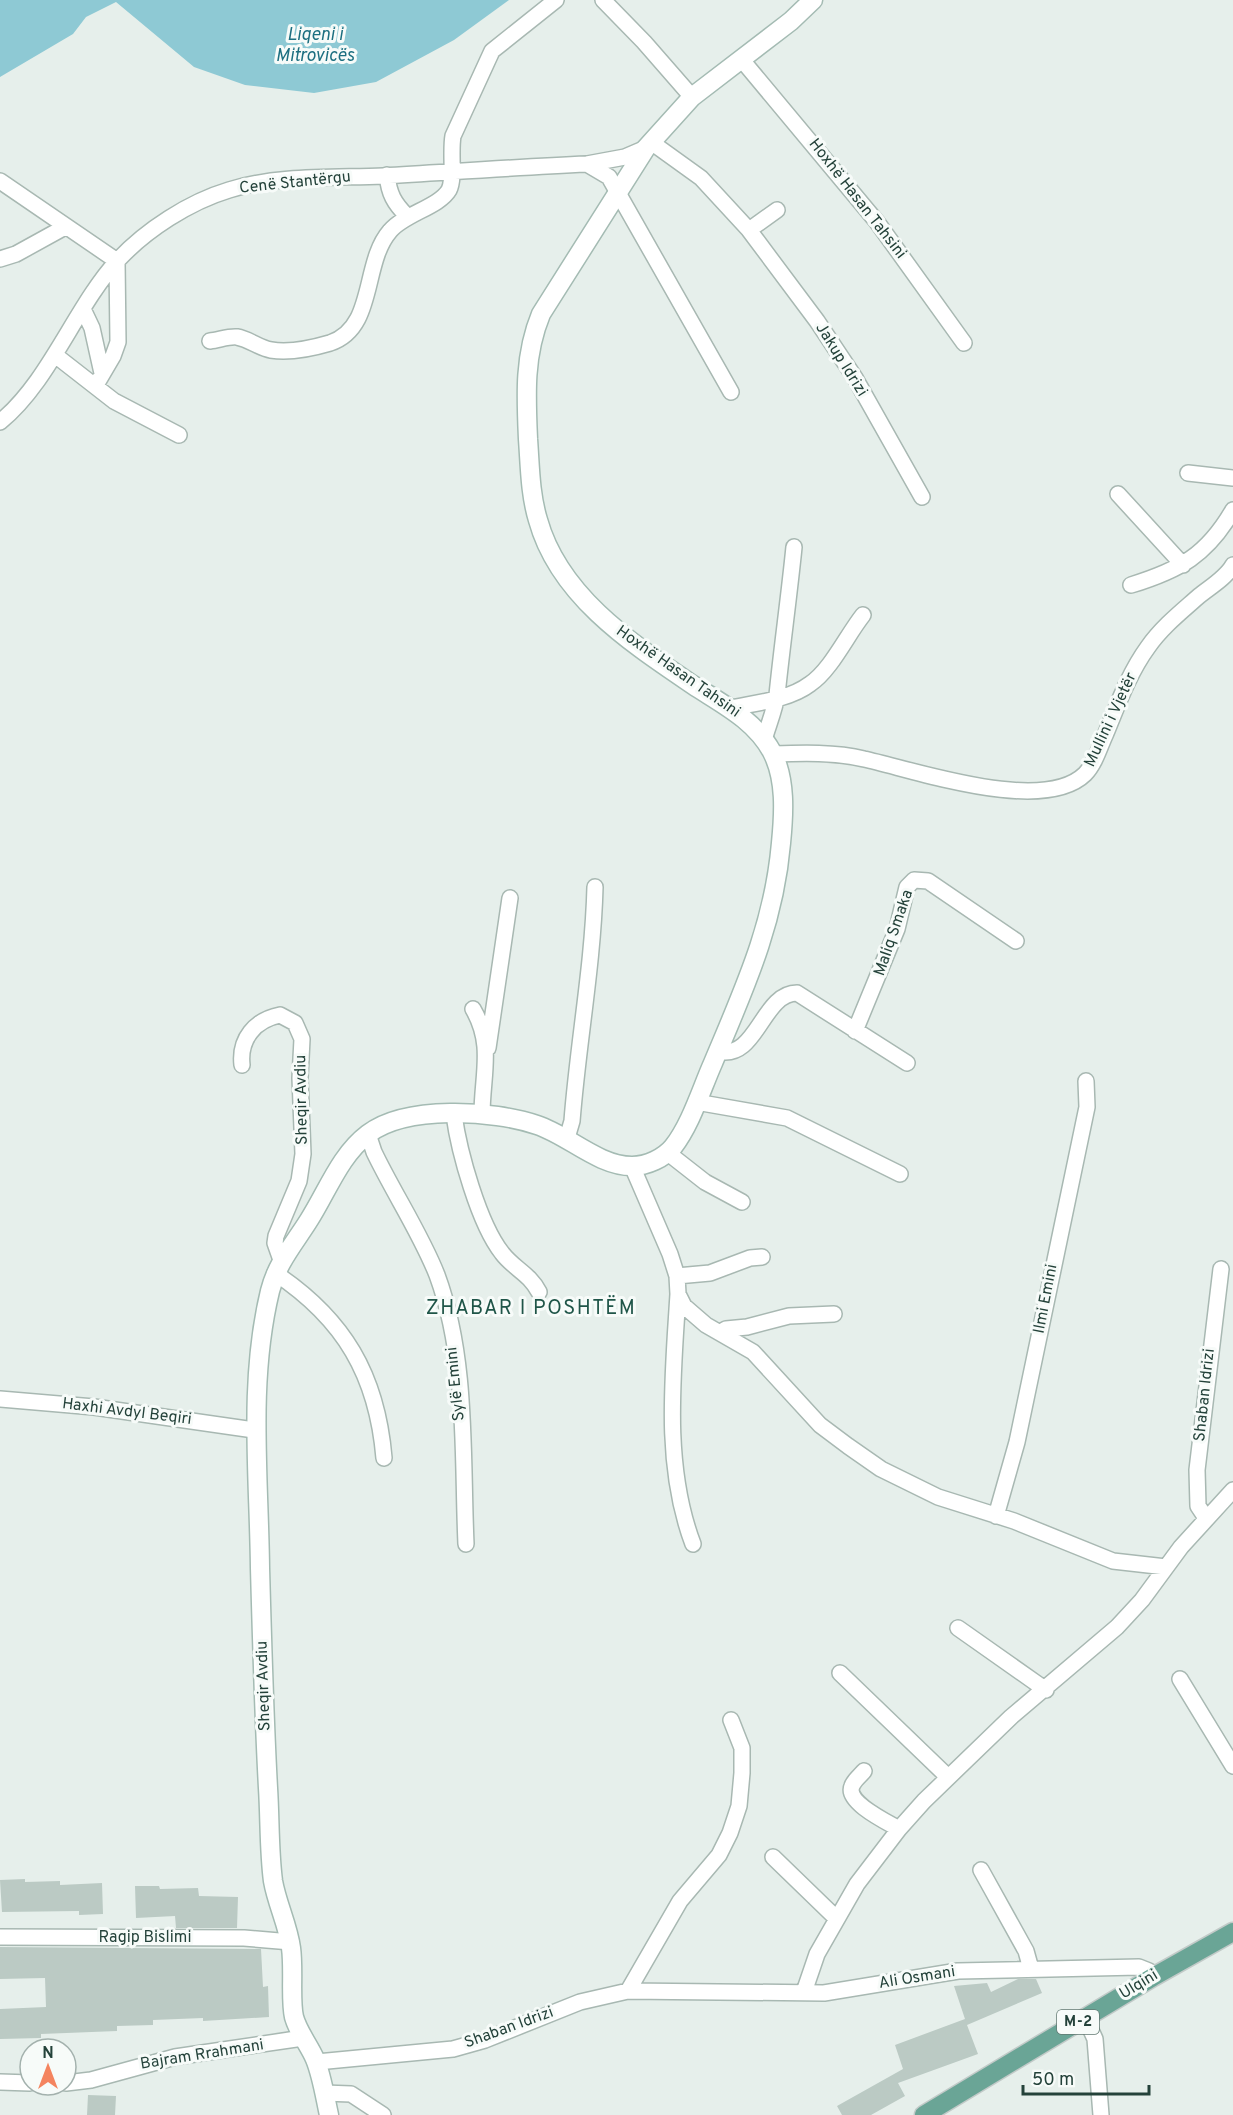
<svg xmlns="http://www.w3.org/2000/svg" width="1233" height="2115" font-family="Overpass,sans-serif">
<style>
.water{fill:#8ec9d4}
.building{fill:#bbcac4}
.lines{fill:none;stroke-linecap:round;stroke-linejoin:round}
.street-casing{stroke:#a8b8b2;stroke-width:18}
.secondary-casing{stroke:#a4bbb3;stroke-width:21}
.primary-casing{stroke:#c2cac8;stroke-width:21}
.street{stroke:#fff;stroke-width:15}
.secondary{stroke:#fff;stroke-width:18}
.primary{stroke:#6aa596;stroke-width:18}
.labels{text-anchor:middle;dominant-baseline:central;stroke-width:6;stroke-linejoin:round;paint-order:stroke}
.shield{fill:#f7fbf9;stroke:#637a73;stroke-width:1.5}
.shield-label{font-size:15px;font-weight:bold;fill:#24423a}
.street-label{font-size:16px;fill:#24423a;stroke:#f7fbf9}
.water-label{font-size:18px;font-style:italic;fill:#1c6f80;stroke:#f7fbf9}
.quarter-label{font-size:20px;letter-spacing:1.5px;fill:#1f5548;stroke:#f7fbf9}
</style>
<rect width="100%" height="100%" fill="#e6efeb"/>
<!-- water -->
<path class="water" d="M0 0H509L454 40 376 82 314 93 245 85 194 67 116 2 86 17 73 34 0 77Z"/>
<!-- building -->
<path class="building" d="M25 1879V1882L60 1881V1885L102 1883 103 1914 79 1915V1911L2 1912 0 1880Z
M135 1886H159L160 1889 198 1888 199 1896 238 1897 237 1928H176L175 1916 136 1918Z
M0 1947 261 1949 263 1987 268 1986 269 2017 203 2021V2018L153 2020V2025L117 2026V2031L41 2034V2038L0 2039V2009L46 2007 45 1978 0 1979Z
M1018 1979H1036L1042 1993 967 2025 978 2054 898 2083 905 2096 871 2115H842L837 2106 903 2069 895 2045 965 2019 954 1986 987 1983 991 1992Z
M88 2095 116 2096 115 2115H87Z"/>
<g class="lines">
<defs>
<path id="street" d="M603 0 644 42 692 97
M742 60 877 222 964 343
M651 142 701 178 749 230 817 321 855 378 922 497
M587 164 609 177 731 392
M387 175C389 194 394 203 407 216
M0 181 117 261 118 342 113 356 96 385
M749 230 777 210
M0 259 16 254 65 227
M83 309 92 328 102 373
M210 341C219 340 229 336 237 337 249 339 259 348 271 350 289 353 313 348 330 343 376 328 362 263 390 231 404 214 439 207 449 190 455 178 450 152 453 136L492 51 556 0
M55 355 114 401 179 435
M0 422C50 381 75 307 118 260 146 230 189 202 229 190 277 175 333 178 383 176 451 172 519 167 587 164L625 157 646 148
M1188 473 1233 478
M1118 494 1183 565
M1131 585C1180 570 1207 555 1233 510
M731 708C755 703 789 700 810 684 831 670 847 635 863 615
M764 740C768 726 775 709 777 695 782 646 789 597 794 547
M773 754C803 753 835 752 864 759 915 770 1043 815 1085 774 1095 764 1100 746 1106 733 1118 704 1129 673 1148 647 1162 627 1181 612 1199 596 1210 587 1226 578 1233 565
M473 1009C494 1045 482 1075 482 1115
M855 1031 897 929 907 887 914 880 928 881 1016 941
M488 1048 510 898
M718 1051C757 1061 762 993 797 993L907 1063
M242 1065C239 1039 255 1020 280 1015L295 1023 302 1039 300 1078 303 1154 299 1181 276 1236 275 1243 281 1260
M696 1102 787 1118 900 1174
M454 1115C459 1152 479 1224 502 1253 514 1269 529 1273 539 1292
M368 1134 374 1152C393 1192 421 1234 437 1275 468 1359 462 1456 466 1544
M567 1138 572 1121C578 1043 593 965 595 887
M668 1153 705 1182 742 1202
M632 1166 670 1254 677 1276 678 1294 684 1306 706 1325 753 1352 820 1425 848 1446 881 1469 938 1497 1014 1521 1113 1561 1166 1567
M275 1273C344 1319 377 1375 384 1458
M677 1276 710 1273 750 1258 762 1257
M678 1294C673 1376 663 1465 693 1544
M721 1332 726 1329 747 1327 789 1316 834 1314
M0 1399 94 1407 254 1430
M996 1516 1017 1442 1087 1107 1086 1081
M1206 1518 1198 1506 1197 1470 1221 1269
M958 1628 1046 1690
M840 1673 948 1777
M1180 1679 1233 1766
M864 1771C861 1775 854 1780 852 1786 845 1802 887 1822 899 1829
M773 1857 837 1919
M981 1870 1026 1951 1031 1969
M0 1937 244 1938 291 1942
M628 1991 680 1901 719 1855 730 1833 739 1806 742 1773V1748L731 1720
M804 1992 817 1954 857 1884 899 1829 924 1801 1011 1717 1117 1627 1142 1600 1181 1547 1233 1490
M1085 2017 1095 2039 1101 2115
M317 2062 453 2049 485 2040 580 2002 628 1991 824 1993 958 1971 1139 1967 1149 1971 1153 1977
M0 2082 30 2083
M66 2083 91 2080 175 2057 303 2038
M324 2093 351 2094 383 2115"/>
<path id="secondary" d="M329 2115C325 2097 322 2076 315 2059 309 2045 298 2032 294 2017 290 2000 294 1969 291 1948 288 1925 277 1904 273 1881 269 1851 270 1819 268 1788 264 1715 262 1641 260 1568 259 1475 248 1382 270 1291 277 1263 294 1244 309 1220 327 1192 340 1155 368 1134 406 1105 493 1110 537 1125 568 1135 598 1166 632 1166 647 1166 664 1158 673 1147 691 1124 701 1090 713 1063 744 989 774 925 781 843 784 813 786 779 772 752 755 720 722 704 693 685 631 643 559 596 538 520 530 494 530 466 528 439 526 395 524 355 541 314L646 148 692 97 791 21 813 0"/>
<path id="primary" d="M924 2115 1153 1977 1233 1932"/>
</defs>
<!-- street casing -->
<use href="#street" class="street-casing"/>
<!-- secondary casing -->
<use href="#secondary" class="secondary-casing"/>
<!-- primary casing -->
<use href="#primary" class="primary-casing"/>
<!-- street -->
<use href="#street" class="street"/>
<!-- secondary -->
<use href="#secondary" class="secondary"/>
<!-- primary -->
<use href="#primary" class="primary"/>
</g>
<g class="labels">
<!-- shield labels -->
<rect class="shield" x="1057" y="2010" width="42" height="24" rx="4.5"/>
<g class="shield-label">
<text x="1078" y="2022">M-2</text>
</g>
<!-- street labels -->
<g class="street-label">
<text transform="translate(295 183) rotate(-6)">Cenë Stantërgu</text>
<text transform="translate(857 199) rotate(52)">Hoxhë Hasan Tahsini</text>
<text transform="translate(841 360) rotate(58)">Jakup Idrizi</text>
<text transform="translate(678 672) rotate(35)">Hoxhë Hasan Tahsini</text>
<text transform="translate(1111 720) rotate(-65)">Mullini i Vjetër</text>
<text transform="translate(894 933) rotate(-71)">Maliq Smaka</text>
<text transform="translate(302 1100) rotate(-91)">Sheqir Avdiu</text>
<text transform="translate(1046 1299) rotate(-79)">Ilmi Emini</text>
<text transform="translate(456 1384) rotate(-96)">Sylë Emini</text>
<text transform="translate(1205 1395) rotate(-84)">Shaban Idrizi</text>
<text transform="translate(127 1412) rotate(7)">Haxhi Avdyl Beqiri</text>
<text transform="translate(264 1686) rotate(-92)">Sheqir Avdiu</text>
<text x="145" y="1938">Ragip Bislimi</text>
<text transform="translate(917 1978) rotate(-9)">Ali Osmani</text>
<text transform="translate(1139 1985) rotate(-31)">Ulqini</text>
<text transform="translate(509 2028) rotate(-20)">Shaban Idrizi</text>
<text transform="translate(202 2055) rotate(-9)">Bajram Rrahmani</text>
</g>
<!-- water labels -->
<g class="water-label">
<text x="315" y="35">Liqeni i<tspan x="315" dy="21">Mitrovicës</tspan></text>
</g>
<!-- quarter labels -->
<g class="quarter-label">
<text x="531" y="1309">ZHABAR I POSHTËM</text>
</g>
</g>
<!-- north arrow -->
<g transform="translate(48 2067)"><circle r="28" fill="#f7fbf9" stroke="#a3b1ad" stroke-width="1.5"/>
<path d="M0-4.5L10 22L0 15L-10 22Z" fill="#f4845f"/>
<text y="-9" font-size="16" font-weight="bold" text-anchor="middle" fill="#24423a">N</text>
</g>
<!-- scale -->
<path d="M1023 2085v9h126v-9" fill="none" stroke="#24423a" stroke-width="3"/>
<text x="1032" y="2085" font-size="18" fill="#24423a" stroke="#f7fbf9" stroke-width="4.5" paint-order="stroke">50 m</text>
</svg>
